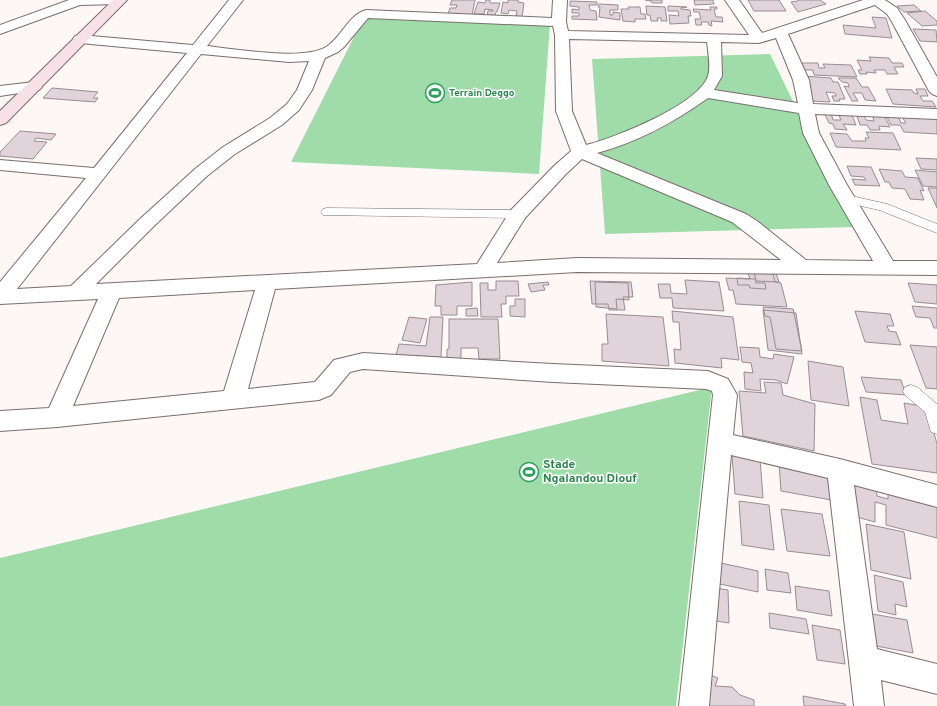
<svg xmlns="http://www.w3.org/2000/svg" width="937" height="706" font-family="Overpass,sans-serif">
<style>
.green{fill:#9fdca9}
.building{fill:#e0d3d9;stroke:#998d93}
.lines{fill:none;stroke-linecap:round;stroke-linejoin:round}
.lane-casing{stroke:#7a6f6a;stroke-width:1}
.street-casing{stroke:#7a6f6a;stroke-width:2}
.secondary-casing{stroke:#7a6f6a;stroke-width:2}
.lane{fill:#fff;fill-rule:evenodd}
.street{fill:#fff;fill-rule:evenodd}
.secondary{fill:#f7e0e7;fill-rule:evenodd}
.labels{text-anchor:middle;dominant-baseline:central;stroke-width:3;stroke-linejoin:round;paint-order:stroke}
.far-leisure-label{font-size:10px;font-weight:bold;fill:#27864d;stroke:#fff;text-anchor:start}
.leisure-label{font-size:12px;font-weight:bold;fill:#27864d;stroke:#fff;text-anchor:start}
</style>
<rect width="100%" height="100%" fill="#fdf8f6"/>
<!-- green -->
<path class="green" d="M364 17 550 24 539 174 291 162Z
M770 54 854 227 605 234 592 59Z
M712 387 676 706H0V558Z"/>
<!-- building -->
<path class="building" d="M452 0H475L472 15 448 14 450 8H456L457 5H450Z
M486 0H490V3H500L497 12H496L495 15H487L488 11H493V10L485 9 484 14H474L478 2 485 3Z
M508 0H518V2L524 3 522 17 516 16 517 11 509 10 508 14 501 13 503 2 508 3Z
M645 0H662V3H652L651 1Z
M694 0H713L714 4 695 5Z
M748 0H779L786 11H754Z
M798 0H820L826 4 798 12 791 2 798 1Z
M570 1 597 2V5H589L590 10 596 11 597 20 572 19V16H579V13H572V9L579 10V7L570 6Z
M599 4 618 5V10H610V15H613V12L620 13V20L599 17 600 7H598Z
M914 5 921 11 904 12 897 6Z
M646 6 665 7 667 21H661V18H657L658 21H651L650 15H647Z
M668 6 687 7 681 8V9L690 10 691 16H688L689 23 670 24 669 15 679 16 678 11H668Z
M628 7H640L641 14H645L646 19H635V22L623 21 621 9H629Z
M710 7H717V9H714L716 17H722L723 22 711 21 712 26 709 25 708 22H701L702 25H696L695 19H701L699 12H694L693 9 711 10Z
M925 11 937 21V25L922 26 907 13Z
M872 17 886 18 892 38 845 34 843 25 876 28Z
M913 29 936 30 937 42 920 41Z
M869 57 889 58 892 63H902L904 67H894L898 74H887L885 70H874L876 73 866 72 867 74H860L858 70H862L857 60 871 61Z
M802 63H818L819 68H825L823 64 851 65 857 77 814 75 813 70H804Z
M803 76 831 78 833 82H838L845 99H839L840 101H834L832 96H836L835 93 826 92 830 102 812 101Z
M838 78H856L862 87H868L876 101 865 100 862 93H853L858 101H852L844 86 849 87 848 83 842 82Z
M52 88 98 92 93 98H98L95 102 43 98Z
M886 89 912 90 914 93 918 94 916 89H925L928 96H920L923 101H932L936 107 893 104Z
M824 113H831L833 120H841L838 113H851L856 125 843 124 847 130 835 129 833 124 829 123Z
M856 113 863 114 866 120 874 121 872 114 884 115 890 127 879 126 880 130H870L867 125H860Z
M886 115 898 116 901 123H906L902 117 937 116V134L904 132 900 125H891Z
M20 131 56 134 51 140 36 138 34 141 47 142 33 159 0 156V152Z
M866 132 893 133 901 150 836 147 830 133 847 134 852 141H866L865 138H869Z
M916 158 937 159V170L921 169Z
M847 166 871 167 880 186 855 185 852 179 866 180 864 177 851 176Z
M879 169 902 171 905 177 918 178 924 191 920 190 924 200 910 199 905 189 892 188 889 182H885Z
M915 170 937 172V187L923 186Z
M928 188H937V208Z
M754 272 776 273 779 282 756 281Z
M748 273 773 274 775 282 781 283 787 307 736 304 733 290H729L726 278 750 279Z
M737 278 755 279 756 283H765L766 289 750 288 749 285H738Z
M685 280 719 282 724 311 673 308 672 298H660L658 284H670L671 293 687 294Z
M496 281H518L519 296H506V304H501L502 317H481L480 283H488V290H496Z
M590 281 631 282 633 297H623L625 310H609L608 304H592Z
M472 282V306H457V315H441V306H435L436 285Z
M548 282 549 285H543L545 290 531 292 528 284Z
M595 282 628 283 629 300 616 299 617 309 596 307Z
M908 283 937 285V304L915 302Z
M515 299H525V317L510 316V306H515Z
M912 306 937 308V328H934L930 318 916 317Z
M763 307 793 309 802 351 776 349 770 317 765 316Z
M477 308 478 316H466V309Z
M763 310 796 313 802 354 768 350Z
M672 311 733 317 739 360 721 358 722 368 675 363 674 349 681 350 679 322H673Z
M855 311 890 314 894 326H887L889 331 896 332 901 345 865 342Z
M606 314 663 317 669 366 602 361V344H608Z
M409 317 427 319 420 343 402 340Z
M430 317H443L441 357 396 355 399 344 426 346Z
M449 319H498L500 359H479L478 348H461V359H447V349H449Z
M910 345 937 347V389L926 388Z
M740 347 759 348 760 357 773 359 774 354 794 357 787 384 776 380 760 379 761 391 745 389 744 372 753 373 751 363 742 362Z
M808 361 843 367 849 406 811 400Z
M861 377 901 380 906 395 866 392Z
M764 382 781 383 783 395 815 404 814 451 743 436 739 391 766 393Z
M860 397 877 400 881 420 908 424 904 403 927 407 937 444V473L872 464Z
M732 455 760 459 763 498 735 494Z
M779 463 833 472 837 501 781 491Z
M853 477 876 483 877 496 888 499V486L937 498V538L886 525V505L875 502V522L853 516Z
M739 501 769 505 774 550 742 545Z
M781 509 822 514 830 556 787 551Z
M866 524 904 532 911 579 871 570Z
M716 562 758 571V592L715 583Z
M765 569 788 573 791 593 767 590Z
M874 575 903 582 907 607 895 604 896 615 878 611Z
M795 586 829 591 832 616 797 610Z
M710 587 728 590 729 623 710 620Z
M769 613 806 619 809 634 770 628Z
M866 613 907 620 913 653 871 645Z
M812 625 840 630 845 664 817 660Z
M703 672 718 678 715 686 732 687 740 695 754 700V706H698Z
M803 696 845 704 846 706H804Z"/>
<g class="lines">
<defs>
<path id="lane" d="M847 195 887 204 937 224V233L879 210 843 202 841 199 843 196Z
M327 208 518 210 522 211 524 214 522 217 518 218 323 215 321 212 323 209Z
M911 385 917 387 937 404V434L931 432 925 412 905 395 903 391 905 387Z"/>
<path id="street" d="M69 0H126L124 3 119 4 80 5 0 34V25Z
M229 0H243L207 46C236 49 303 61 326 47 342 37 348 15 366 10L552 18 553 0H567L566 22 568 31 749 35 725 0H739L762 33 863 0H885L897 8 905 20 937 77V96L932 94 929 91 891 20 887 14 875 5 788 34 809 80 813 104 937 109V119L815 114 819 133 847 185 893 261H937V275L577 272 275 289 248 389 315 382 334 360 363 353 553 364 708 371 728 379 737 395 733 435 840 459 937 485V507L854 485 877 649 937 664V694L881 680 884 706H854L828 478 731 455 709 706H679L713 395 712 391 706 389 553 382 363 369 350 372 331 395 319 400 57 427 0 431V411L49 408 98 299 0 304V282L86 178 0 170V160L94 168 187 53 80 43 75 42 73 39 75 36 80 35 193 45ZM368 18 553 26 555 35 556 111 571 151 554 166 511 210 477 264 96 284 153 227 207 176 235 154 282 125 299 110 312 90 325 58 338 52 344 47ZM776 38 793 80 798 103 714 90 722 76 721 42 759 43ZM569 39 707 42C708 52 711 66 708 76 698 105 615 138 586 145L572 111ZM201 54 289 62 309 61 297 90 287 104 270 118 223 147 195 169 140 219 71 286 17 289ZM708 98 799 113 803 133 829 185 873 261 806 260 757 221 746 214 597 153C638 142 673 123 708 98ZM582 159 732 222 781 260 577 258 497 263 525 218 566 174ZM255 290 224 391 73 406 119 298Z
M34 82 39 84 42 87 39 90 0 96V86Z"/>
<path id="secondary" d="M113 0H127L6 123 0 125V111Z"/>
</defs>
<!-- lane casing -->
<use href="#lane" class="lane-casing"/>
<!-- street casing -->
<use href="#street" class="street-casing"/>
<!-- secondary casing -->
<use href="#secondary" class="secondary-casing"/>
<!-- lane -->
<use href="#lane" class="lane"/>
<!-- street -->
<use href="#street" class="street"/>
<!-- secondary -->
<use href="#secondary" class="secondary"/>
</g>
<!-- icons -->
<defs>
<symbol id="stadium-ring" viewBox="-11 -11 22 22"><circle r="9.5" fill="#fff" stroke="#2e9e5b" stroke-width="1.5"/><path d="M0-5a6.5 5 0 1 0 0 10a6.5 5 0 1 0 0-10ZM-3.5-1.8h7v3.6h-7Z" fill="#2e9e5b"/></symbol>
</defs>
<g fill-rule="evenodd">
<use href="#stadium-ring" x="424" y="82" width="22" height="22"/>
<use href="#stadium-ring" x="518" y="461" width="22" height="22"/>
</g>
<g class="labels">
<!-- far-leisure labels -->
<g class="far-leisure-label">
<text x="449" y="93">Terrain Deggo</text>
</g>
<!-- leisure labels -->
<g class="leisure-label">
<text x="543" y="465">Stade<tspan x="543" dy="14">Ngalandou Diouf</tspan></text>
</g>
</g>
</svg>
